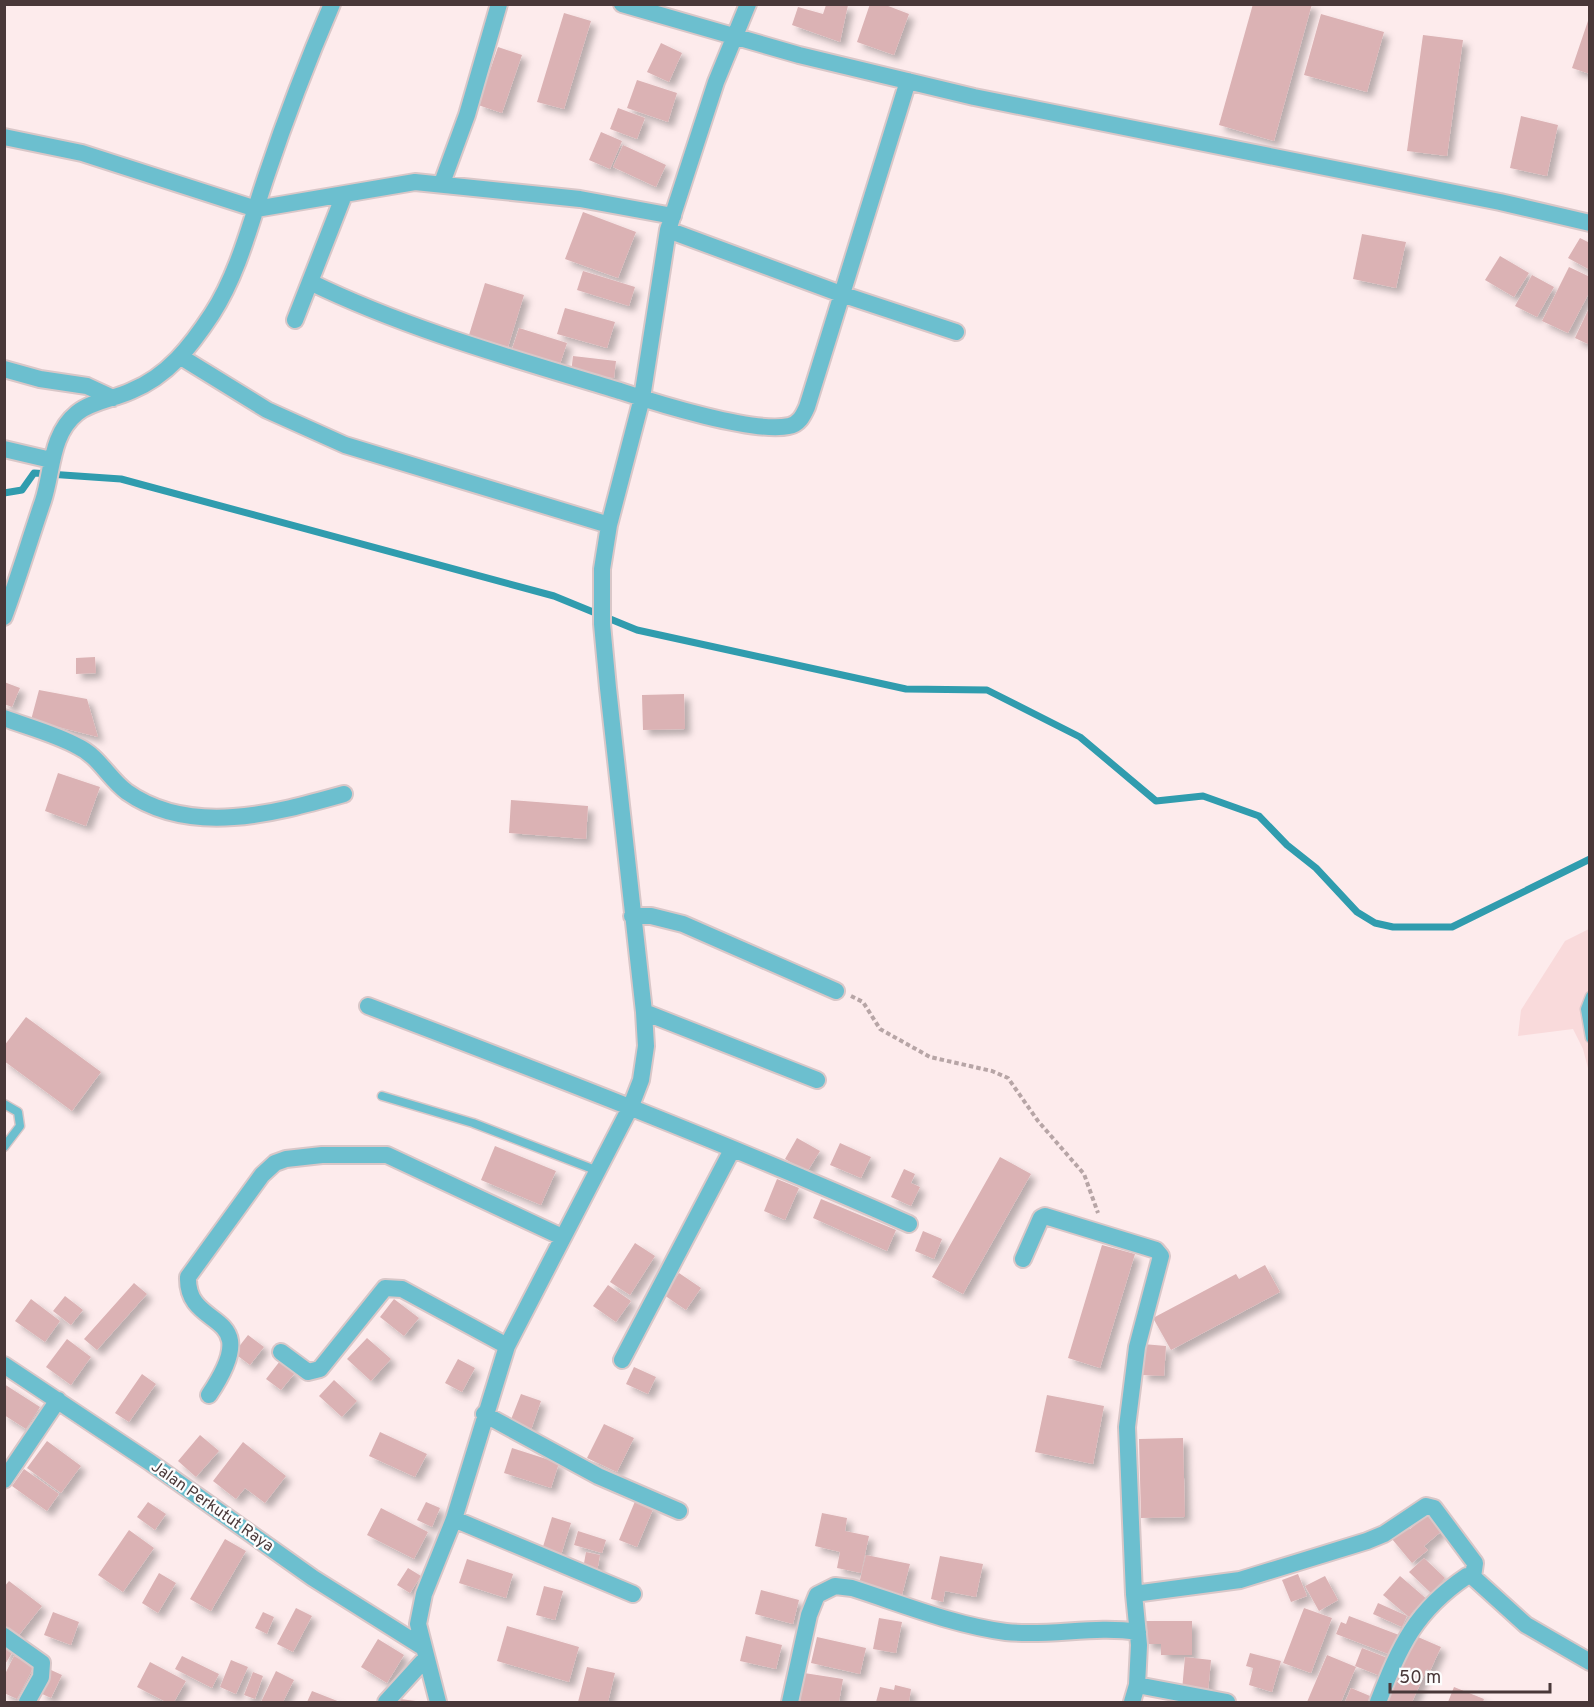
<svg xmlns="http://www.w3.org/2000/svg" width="1594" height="1707" font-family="Overpass,sans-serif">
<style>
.built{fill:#f9dadb}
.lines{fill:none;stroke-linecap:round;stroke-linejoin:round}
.stream{stroke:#309cae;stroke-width:7}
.building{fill:#dbb2b4;filter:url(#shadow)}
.service-casing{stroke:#d9c7c8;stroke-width:11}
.minor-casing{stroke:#d9c7c8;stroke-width:20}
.path{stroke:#b7a5a6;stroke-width:4;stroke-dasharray:4.5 3;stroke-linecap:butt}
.service{stroke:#6cbfcf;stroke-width:8}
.minor{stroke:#6cbfcf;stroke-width:16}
.labels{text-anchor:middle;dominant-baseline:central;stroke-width:4.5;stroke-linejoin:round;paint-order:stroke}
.street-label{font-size:16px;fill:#493839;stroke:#fdfdfd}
</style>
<defs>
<filter id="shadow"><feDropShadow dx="5.5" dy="5.5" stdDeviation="3" flood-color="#0004"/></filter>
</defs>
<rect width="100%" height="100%" fill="#fdebec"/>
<!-- built -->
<path class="built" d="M1589 929V1072L1583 1049 1573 1029 1518 1036 1521 1010 1565 941Z"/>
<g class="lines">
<!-- stream -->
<path class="stream" d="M4 493 22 490 34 473 121 479 554 596 637 630 906 689 987 690 1080 737 1156 801 1203 796 1259 816 1287 845 1316 868 1357 912 1375 923 1393 927H1452L1590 859"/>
</g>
<!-- building -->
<path class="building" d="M870 4H883L909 14 894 55 857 42Z
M1253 4H1312L1274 141 1219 125Z
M826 5H848L840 42 792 25 798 7 823 14Z
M564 13 591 21 564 109 537 102Z
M1321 14 1384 32 1367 92 1304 75Z
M1590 15V74L1572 68Z
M1423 35 1463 40 1447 156 1407 151Z
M661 43 682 53 669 82 647 72Z
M498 47 522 55 502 113 478 105Z
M637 80 677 93 668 122 627 108Z
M618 108 645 118 637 139 610 129Z
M1521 116 1558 125 1547 176 1510 168Z
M601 132 622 141 610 169 589 160Z
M623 145 666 165 656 187 613 167Z
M583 212 636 232 618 278 565 259Z
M1362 234 1406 242 1396 288 1353 279Z
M1580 238 1590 243V270L1568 258Z
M1500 256 1529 273 1514 297 1485 280Z
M1569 267 1590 277V291L1568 333 1542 321Z
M583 271 635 287 629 306 577 290Z
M1532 275 1554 287 1537 317 1515 306Z
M485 283 524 295 508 347 469 335Z
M1590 306V345L1575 338Z
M565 308 615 322 607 348 557 334Z
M519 328 567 343 559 367 511 352Z
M573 356 616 361 614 378 571 373Z
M95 657 96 673 76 674V658Z
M4 682 20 688 12 707 4 704Z
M39 690 87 699 98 737 31 720Z
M684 694 685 729 643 730 642 695Z
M58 773 100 787 86 826 45 811Z
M511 800 588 806 586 839 509 833Z
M26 1017 101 1072 72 1111 4 1061V1046Z
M797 1138 820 1151 807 1172 785 1159Z
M840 1143 871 1157 861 1178 830 1165Z
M495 1146 556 1171 541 1205 481 1180Z
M1000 1157 1031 1174 963 1294 932 1277Z
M904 1169 915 1174 911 1183 920 1187 911 1206 891 1197Z
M777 1179 799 1188 785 1220 764 1211Z
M821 1199 896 1230 887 1251 813 1218Z
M923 1231 942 1239 934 1259 915 1251Z
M635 1243 655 1256 630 1295 610 1282Z
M1102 1245 1135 1254 1100 1368 1068 1358Z
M1265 1265 1280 1292 1171 1350 1153 1318 1236 1274 1239 1279Z
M679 1273 701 1288 686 1310 664 1295Z
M134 1283 147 1294 97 1350 84 1339Z
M608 1285 631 1301 616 1322 593 1306Z
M65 1296 83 1310 71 1325 53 1311Z
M31 1299 60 1321 45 1342 15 1321Z
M394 1299 419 1318 404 1336 380 1317Z
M248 1335 264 1347 250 1365 234 1353Z
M367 1338 391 1359 371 1381 347 1359Z
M67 1339 91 1357 71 1385 46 1367Z
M1143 1344 1166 1346 1164 1376 1142 1375Z
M458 1359 475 1368 462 1392 445 1383Z
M280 1361 295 1373 281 1390 266 1379Z
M634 1367 656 1377 648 1394 626 1384Z
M142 1374 156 1384 129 1422 115 1413Z
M334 1380 357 1401 342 1417 319 1396Z
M4 1384 40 1407 26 1429 4 1415Z
M521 1394 541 1401 531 1430 510 1422Z
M1047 1395 1104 1406 1093 1464 1035 1452Z
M604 1424 634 1438 617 1472 587 1458Z
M380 1432 427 1454 415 1477 369 1456Z
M200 1435 219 1451 196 1477 178 1461Z
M1183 1438 1185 1517 1141 1518 1139 1439Z
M47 1441 81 1466 61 1493 27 1468Z
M243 1442 286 1476 265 1503 245 1488 236 1499 213 1481Z
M512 1448 559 1463 551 1488 504 1473Z
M24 1469 59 1494 47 1511 12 1486Z
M636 1499 654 1507 637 1547 619 1540Z
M148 1502 166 1514 155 1530 137 1517Z
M426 1502 440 1508 432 1527 417 1520Z
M381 1508 428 1532 414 1559 367 1535Z
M822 1513 847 1518 845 1531 869 1536 861 1573 837 1568 840 1552 815 1546Z
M1429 1513 1443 1530 1424 1546 1428 1550 1412 1563 1392 1539 1407 1526 1410 1529Z
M552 1517 571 1523 561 1555 542 1550Z
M129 1530 154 1548 123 1592 98 1575Z
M578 1531 606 1540 602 1553 574 1545Z
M225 1539 246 1551 211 1611 190 1599Z
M586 1552 600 1555 597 1572 583 1569Z
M866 1555 910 1564 902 1595 859 1584Z
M940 1556 983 1564 976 1597 945 1591 943 1602 931 1599Z
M1424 1558 1445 1578 1431 1593 1409 1572Z
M467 1559 513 1574 506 1598 459 1583Z
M408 1568 421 1576 410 1593 397 1585Z
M159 1573 176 1583 158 1613 142 1603Z
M1298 1574 1307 1596 1291 1602 1282 1580Z
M1325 1576 1338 1600 1319 1611 1305 1586Z
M1400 1576 1429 1601 1418 1613 1414 1610 1409 1617 1383 1595Z
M9 1581 42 1606 15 1640 4 1632V1587Z
M544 1586 563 1591 555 1620 536 1615Z
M761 1590 799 1600 793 1624 755 1614Z
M1378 1603 1407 1616 1402 1627 1373 1614Z
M296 1608 312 1616 293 1652 277 1644Z
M1304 1608 1332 1618 1311 1673 1283 1663Z
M53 1612 79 1622 71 1645 44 1635Z
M263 1612 274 1617 267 1634 255 1628Z
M1349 1616 1399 1635 1391 1655 1336 1634 1341 1622 1346 1624Z
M879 1618 902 1622 896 1653 873 1649Z
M1146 1621H1192V1655H1161V1644H1146Z
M507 1626 579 1647 569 1682 497 1661Z
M1411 1634 1441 1647 1430 1671 1427 1669 1412 1702H1384Z
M746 1636 782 1645 776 1669 740 1661Z
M817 1637 866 1648 860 1674 811 1663Z
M378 1639 404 1655 387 1683 361 1667Z
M4 1642 15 1648 4 1666Z
M1362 1648 1390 1659 1383 1677 1355 1666Z
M1250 1653 1281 1661 1272 1692 1249 1685 1253 1668 1246 1666Z
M1327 1655 1356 1667 1341 1702H1307Z
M14 1656 34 1666 17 1699 4 1693V1676Z
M182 1656 219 1674 212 1688 175 1669Z
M1185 1657 1211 1660 1208 1692 1182 1690Z
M231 1660 248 1667 236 1694 220 1687Z
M150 1662 186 1681 174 1702H166L137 1687Z
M587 1667 615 1673 608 1702H578Z
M51 1670 62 1675 51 1698 40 1693Z
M276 1671 294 1680 283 1702H261Z
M253 1672 263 1676 255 1699 244 1695Z
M804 1673 843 1679 839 1702H800Z
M895 1685 911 1689 909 1702H876L880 1687 894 1690Z
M1454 1687 1484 1699 1483 1702H1448Z
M1351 1688 1370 1696 1368 1702H1345Z
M312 1691 340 1702H307Z
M392 1698 416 1701V1702H392Z"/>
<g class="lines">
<defs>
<path id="service" d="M1590 996 1585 1009 1590 1038
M382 1096 473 1123 598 1171
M4 1104 18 1112 20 1126 4 1147"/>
<path id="minor" d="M622 4 799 55 974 97 1500 202 1590 223
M4 137 82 153 256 209 415 182 580 199 673 216
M442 183 467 115 499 4
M668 230 841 294 956 332
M310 282C409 330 515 359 620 391 656 403 755 434 789 426 799 424 803 416 807 407L908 81
M295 320 344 195
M181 357 267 410 345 445 609 525
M4 369 40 379 87 386 113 398
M4 449 51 460
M4 617C18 579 30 539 43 501 53 471 50 435 77 413 92 401 114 399 131 391 168 376 191 346 212 314 239 272 251 221 267 174 286 117 308 60 332 4
M4 718C28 727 55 734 77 746 99 756 108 778 127 792 191 837 276 813 344 794
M632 916H651L683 924 836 991
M368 1006C550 1075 731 1145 909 1224
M644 1012 817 1080
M1023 1259 1041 1218 1045 1216 1156 1250 1161 1256 1137 1347 1127 1427 1134 1594 1139 1645 1137 1685 1132 1702
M281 1352 308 1372 320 1369 385 1288 402 1289 507 1346
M622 1360 732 1150
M4 1365 151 1463 313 1578 421 1646
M209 1395C268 1307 186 1333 188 1277L262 1175 275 1163 286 1159 322 1155H387L562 1237
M484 1414 598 1476 679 1511
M4 1480 58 1400
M454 1519 633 1594
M1134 1594 1240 1580 1367 1541 1384 1534 1426 1506 1434 1508 1475 1563 1473 1577
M4 1636 42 1663 41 1677 27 1702
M1137 1685 1227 1702
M386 1702 425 1659
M438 1702 418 1624 424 1594 454 1519 507 1346 631 1106 641 1080 646 1046 644 1012 608 688 602 624V569L609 525 642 398 668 230 716 82 748 4
M790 1702 809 1615 817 1595 835 1586 852 1588C902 1604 953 1625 1006 1632 1050 1637 1094 1625 1138 1632
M1378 1702C1400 1646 1415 1611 1467 1576L1473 1577 1526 1625 1590 1662"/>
</defs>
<!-- service casing -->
<use href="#service" class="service-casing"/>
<!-- minor casing -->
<use href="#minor" class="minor-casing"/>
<!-- path -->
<path class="path" d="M851 996 863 1002 880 1029 930 1057 992 1071 1008 1078 1038 1121 1084 1174 1098 1213"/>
<!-- service -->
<use href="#service" class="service"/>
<!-- minor -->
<use href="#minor" class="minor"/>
</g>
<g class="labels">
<!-- street labels -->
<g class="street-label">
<text transform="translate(212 1507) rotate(35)">Jalan Perkutut Raya</text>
</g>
</g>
<!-- border -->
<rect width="1594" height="1707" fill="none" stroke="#493839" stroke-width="12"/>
<!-- scale -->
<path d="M1390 1683v9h160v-9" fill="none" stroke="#493839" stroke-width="3"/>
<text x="1399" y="1683" font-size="18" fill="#493839" stroke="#fdfdfd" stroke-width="4.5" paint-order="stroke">50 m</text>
</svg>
